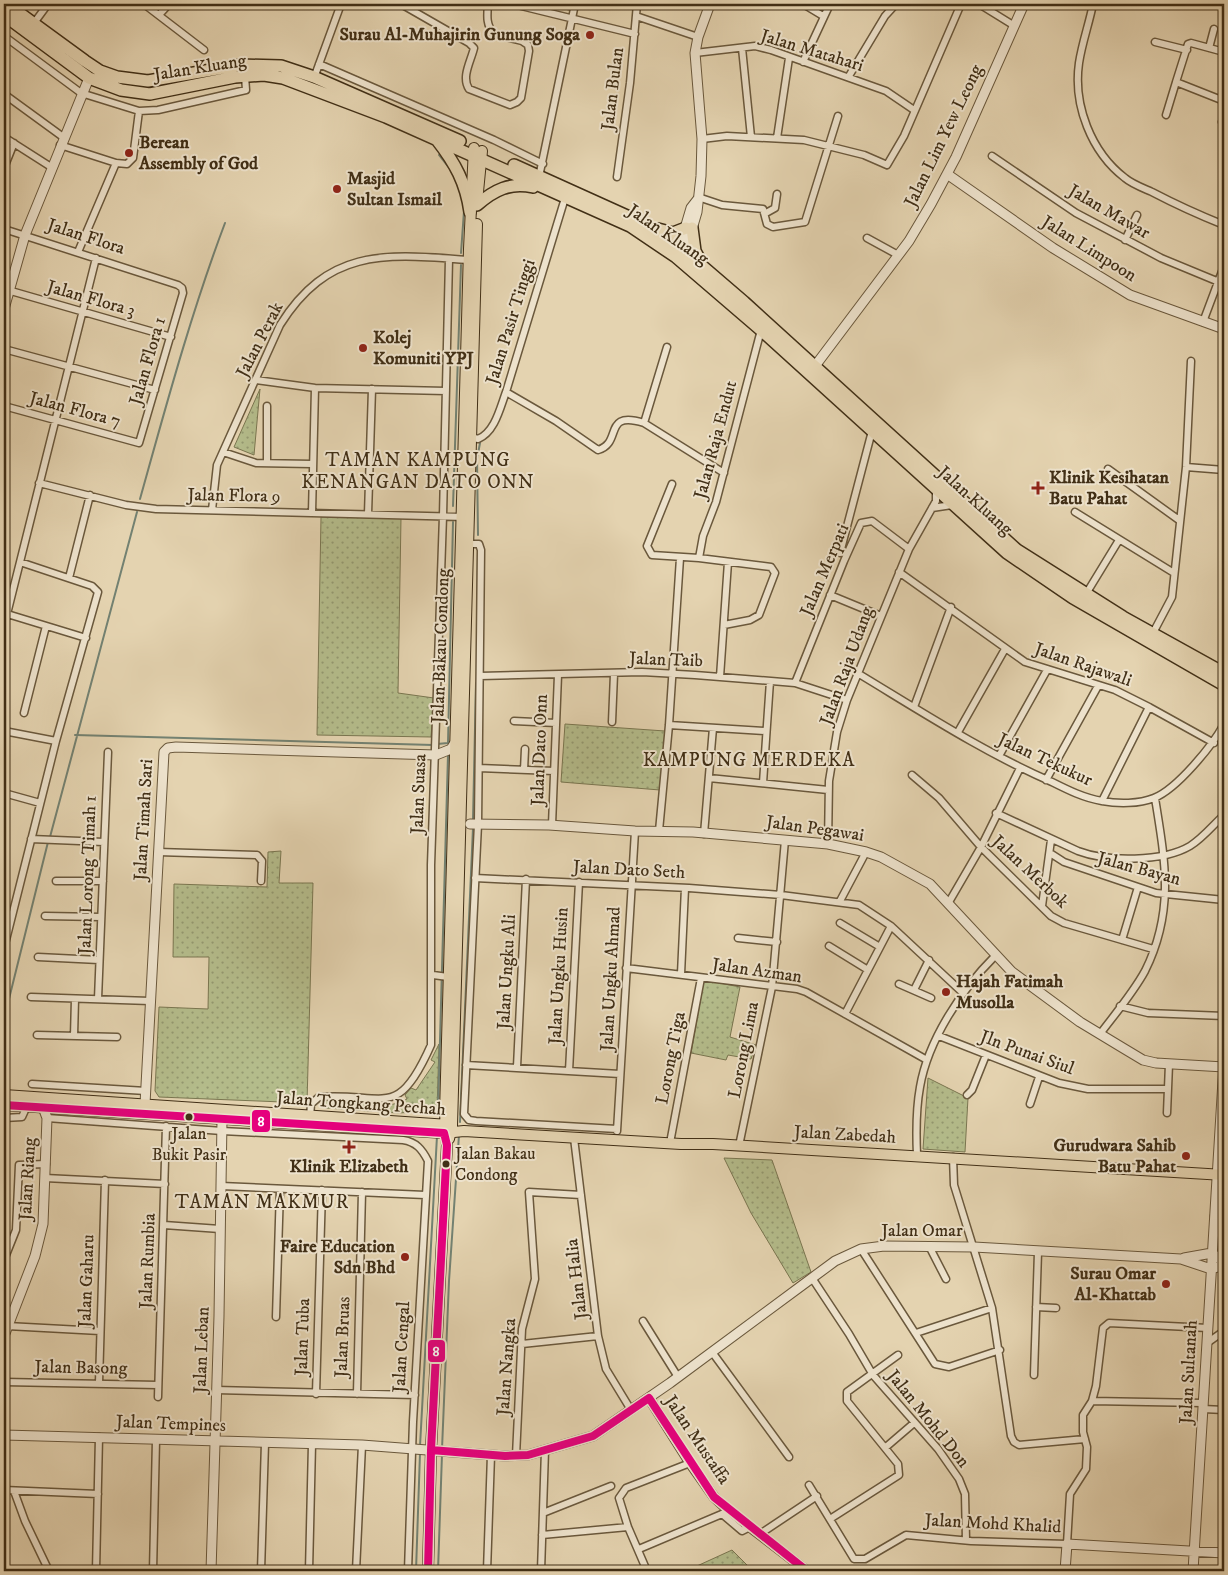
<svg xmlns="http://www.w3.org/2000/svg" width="1228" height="1575" font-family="'IM FELL DW Pica',serif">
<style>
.grass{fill:url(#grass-dots);stroke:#7a7650}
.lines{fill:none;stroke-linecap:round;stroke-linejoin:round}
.stream{stroke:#738171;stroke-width:2}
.minor-casing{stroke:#6a583c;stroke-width:9}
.tertiary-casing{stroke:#6a583c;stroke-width:11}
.primary-casing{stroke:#412f16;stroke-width:12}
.trunk-casing{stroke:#412f16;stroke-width:14}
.minor{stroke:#ede2cc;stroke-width:6}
.tertiary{stroke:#ede2cc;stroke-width:9}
.primary{stroke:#e4d3b0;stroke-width:10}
.trunk{stroke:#e4d3b0;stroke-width:11}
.bus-1-casing{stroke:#ede2cc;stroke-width:11}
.bus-1{stroke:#e5007d;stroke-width:8}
.poi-dot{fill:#8f2418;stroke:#ede2cc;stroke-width:2}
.bus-dot{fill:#412f16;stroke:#ede2cc;stroke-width:2}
.labels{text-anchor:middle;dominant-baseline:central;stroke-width:4;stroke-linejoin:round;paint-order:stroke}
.bus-label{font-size:17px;fill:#412f16;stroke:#ede2cc}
.poi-label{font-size:18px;font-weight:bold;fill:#412f16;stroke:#ede2cc;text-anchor:start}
.street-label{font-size:18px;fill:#412f16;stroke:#ede2cc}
.neighbourhood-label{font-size:19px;letter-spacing:1px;fill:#412f16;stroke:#ede2cc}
.line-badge{stroke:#ede2cc;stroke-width:2}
.badge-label{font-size:14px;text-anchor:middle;font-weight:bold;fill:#fff}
</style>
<defs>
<pattern id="grass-dots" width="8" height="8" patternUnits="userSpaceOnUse" patternTransform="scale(1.25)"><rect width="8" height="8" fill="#b4bc8b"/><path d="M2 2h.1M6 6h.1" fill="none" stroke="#949971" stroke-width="1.8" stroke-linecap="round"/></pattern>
</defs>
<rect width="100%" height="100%" fill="#e4d3b0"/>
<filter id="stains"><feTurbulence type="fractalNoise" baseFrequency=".004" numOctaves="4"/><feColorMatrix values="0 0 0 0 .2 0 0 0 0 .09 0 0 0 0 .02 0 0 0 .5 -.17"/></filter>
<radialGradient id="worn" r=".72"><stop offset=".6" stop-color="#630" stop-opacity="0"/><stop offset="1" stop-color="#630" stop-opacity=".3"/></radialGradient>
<!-- grass -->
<path class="grass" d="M260 389 254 455 234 447Z
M321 517 401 518 398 693 434 698 431 737 317 735Z
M565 724 665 731 660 790 561 782Z
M281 851 279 883H313L307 1103 159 1097 155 1091 159 1007 208 1009 209 957H173L174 884 267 887 268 852Z
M704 980 740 987 730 1037 756 1045 751 1059 728 1055 726 1060 691 1053Z
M439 1044 437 1111 398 1113 326 1108 320 1105 325 1100 368 1101V1105C381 1106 395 1106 407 1099L405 1095 411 1088 416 1090 435 1062 431 1060Z
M928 1078 968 1098 965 1152 923 1149Z
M724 1158 772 1160 811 1272 793 1283 751 1213Z
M732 1550 753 1571H686Z"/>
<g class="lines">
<!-- stream -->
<path class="stream" d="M439 155 450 169
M461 253 464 211
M140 499C166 406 191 313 225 223
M453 506 461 265
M478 535 477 459 480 443
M477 623 478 552
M75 735 433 745
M437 744 448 743 453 522
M473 820 476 683
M50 837 137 512
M4 1019 48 842
M438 1111 448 755
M460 1122 473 828
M420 1446 437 1136
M442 1449 449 1281 459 1135
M416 1571 420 1453
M438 1571 442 1454"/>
<defs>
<path id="minor" d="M144 4 204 50
M401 4 469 43 474 48C471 61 461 77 469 89L510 105 517 102 521 98 529 51 528 45 522 41 494 34C486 25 487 16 488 4
M513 4 635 34
M561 4 574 7
M803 4 823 16
M979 4 1013 25
M1093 4C1089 24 1082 43 1079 63 1073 105 1091 152 1125 178 1132 184 1143 188 1152 192 1175 204 1199 215 1224 225
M159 15 169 4
M636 16 698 37
M34 23 48 4
M4 36 81 93 139 111 158 110 246 90 245 76
M1155 42 1187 50
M742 48 751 137
M1209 48 1214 29
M1224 52 1191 43 1188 44 1176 82 1224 101
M695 53 755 46 771 50 886 91 914 110
M803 62 830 4
M319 64 494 140 543 164
M849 76 885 16 896 4
M314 78 341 4
M4 94 63 137
M1166 115 1176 82
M1222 122 1224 117
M4 137 51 167
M777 138 789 58
M702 139 727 136 804 140 864 155 887 165 904 136 961 4
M60 145 116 163 127 164 133 158 139 111
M992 156 1076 213 1161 258 1219 282
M4 168 14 143
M539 177 575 4
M617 177 630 83 637 4
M698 197 722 205 763 209 767 224 773 227 805 222 838 116
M766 213 775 208 777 194
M4 229 178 285 182 288 183 293 139 443 4 406
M867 238 898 255
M1125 240 1137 215
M78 252 116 163
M4 289 171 337
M1203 322 1224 266
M4 349 155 390
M256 380 315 388 446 391
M506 392 556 421 598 450C623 443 602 410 644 423L724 473
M644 423 667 347
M471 437 478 439C495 432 500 408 506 392L565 198
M223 452 256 463 312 464
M267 463V406
M1186 467 1224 470
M1108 469 1179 520
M39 483 126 505 156 509 465 517
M672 484 647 546 652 555 699 558 771 567 775 573 759 615 750 620 724 625
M932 508 952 505
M212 510 217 465 280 325C329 247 386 254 468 260
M1075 512 1174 573
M312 513 315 388
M368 514 372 389
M468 544H479L481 550 478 824 464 1114 469 1120 476 1121 617 1129
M840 553 872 431
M699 558 703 536 716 502 761 330
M899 572 1025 662 1115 690 1149 707 1214 743
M69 578 90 495
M1086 594 1119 540
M830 595 881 616
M4 613 86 638
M4 626 96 258
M1153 633 1172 597 1186 467 1191 361
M859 674C922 712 985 753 1052 782 1068 790 1084 798 1102 801 1118 804 1139 804 1154 798 1177 789 1213 745 1224 724
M480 676 642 672 695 675 795 683 847 700
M720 677 728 562
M795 683 844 561 861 523 872 521 909 549
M914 707 951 607
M24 713 46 626
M514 721 556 723
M612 722 614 674
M669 725 765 731
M4 731 56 741
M958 732 1005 649
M999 756 1047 670
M479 768 554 771
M524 770 525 749
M912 775 939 798 981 847 1051 916 1064 923 1153 949
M709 778 828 790
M1046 780 1098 686
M763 783 770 681
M4 793 40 803
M1102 801 1149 707
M996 813 1078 851C1107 862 1163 862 1190 846 1203 838 1214 824 1224 815
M552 825 558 675
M659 831 669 725 680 558
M704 834 713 728
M31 839 104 842
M828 844 829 781 837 732 847 700 909 549 936 501V490
M158 852 257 855 262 861 261 881
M1050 853 1064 862 1156 893 1224 900
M475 878 689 888 781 895 859 905 891 926 963 993
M56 881H103
M840 901 866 852
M949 902 981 847 1020 768
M1042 906 1051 840
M45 916 101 917
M840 923 880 947
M738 938 777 942
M1122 940 1138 887
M829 946 868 970
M4 948 56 741 98 592 92 586 20 562
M38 957 99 960
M626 968 797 989 806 992 927 1060
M681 974 685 888
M433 975 448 977
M899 984 931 998
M914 990 929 960
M31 997 150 1001
M98 999 108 752
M1120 1006 1148 1013 1224 1016
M845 1014 891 926
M1100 1034C1115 1014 1133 993 1145 971 1175 911 1165 860 1155 798
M37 1035 117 1037
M74 1036 75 999
M939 1036 1059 1083 1088 1089H1168
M466 1065 620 1074
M517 1067 526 879
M569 1071 579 882
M32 1084 146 1091
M967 1095 972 1090 986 1055
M1030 1104 1039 1077
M1167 1113 1169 1064
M310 1117 311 1104 319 1097C385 1092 397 1122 431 1045V865L443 516 449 259
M4 1118 22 1117 27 1106
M47 1118 222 1131 403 1140C416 1142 422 1149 428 1161L413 1422 408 1571
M617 1131 635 831
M574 1138 598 1336 606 1369 631 1410
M670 1143 701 978
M739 1146 772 987 785 840
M917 1155C916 1133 916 1109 920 1087 928 1040 962 989 995 956
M953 1157 954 1185 992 1308 1011 1436 1014 1442 1019 1445 1085 1439
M45 1178 165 1184
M221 1186 425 1195
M1214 1216 1224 1217
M164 1225 220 1229
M929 1246 946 1279
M861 1249 935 1364 949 1367 1000 1350
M4 1260 16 1230 19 1165 46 1164
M812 1278 849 1334 873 1375 938 1449 959 1479 965 1494 966 1540
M1036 1307 1056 1308
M276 1317 280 1189
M643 1321 678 1377
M7 1326 100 1331
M916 1333 992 1308
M1207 1343 1224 1331
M522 1344 598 1336
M712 1352 789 1457
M1034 1375 1038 1252
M4 1382 158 1385
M99 1383 105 1180
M216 1390 415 1395
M316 1394 322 1190
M357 1394 362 1192
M158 1397 166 1126
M1092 1401 1203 1403
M1203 1409 1224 1410
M886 1447 914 1423
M516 1456 522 1329 535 1279 529 1192 581 1195
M809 1485 854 1559H865L906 1535 971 1541 1067 1544 1070 1494 1086 1469 1087 1447 1083 1432V1415L1092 1401 1096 1386 1103 1328 1109 1323 1208 1328
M4 1490 98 1494
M14 1491 25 1521 49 1571
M543 1513 611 1486
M722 1514 742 1531 750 1527
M830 1519 899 1475 898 1464 847 1401V1392L898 1355
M760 1534 817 1496
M542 1535 628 1527
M639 1549 729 1511
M96 1571 99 1437
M153 1571 156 1440
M261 1571 265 1443
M309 1571 312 1444
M356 1571 362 1445
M487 1571 491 1455
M541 1571 545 1450
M647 1571 628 1527 619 1498 626 1488 690 1463"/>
<path id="tertiary" d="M947 174 1053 248 1130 295 1224 329
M678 252 691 208 698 199
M684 256 697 212 701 176 702 139 695 53 698 37 710 4
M4 309 25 235 89 78
M812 370 909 241 931 204 956 157 1024 4
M470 824 549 825 635 831 693 832 828 844 866 852 881 857 930 884 1012 972 1080 1022 1123 1048 1143 1060 1156 1063 1224 1067
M145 1104 164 752 168 748 176 747 436 755 451 749 454 744
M1184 1258 1212 1253 1224 1262
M4 1336 35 1256 43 1224 47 1118 41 1102
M649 1398 690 1463 714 1497 729 1511 807 1571
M4 1435 362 1445 505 1456 528 1455 593 1436 670 1383 812 1278 835 1261 861 1249 884 1246 974 1247 1181 1259 1211 1269 1224 1265
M211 1571 219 1316 222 1120
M1065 1571 1067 1544 1224 1553
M1193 1571 1224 1064"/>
<path id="primary" d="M477 202 482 151
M4 1095 449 1125
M4 1105 444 1133 464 1131 681 1144H713L1224 1175
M449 1139 452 1126 477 224
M428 1571 431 1450 447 1145 445 1113 469 249 474 148"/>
<path id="trunk" d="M7 4 85 61 100 71 117 77 148 81 240 65 281 66 314 77 460 141
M4 15 89 78 121 90 150 94 235 77 264 75 283 78 386 117 630 226 676 257 761 330 1007 553 1073 598 1224 685
M437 140C455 163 466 183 470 212
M514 165 638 221 680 247 744 302 1017 550 1123 617 1224 673
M477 205C494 190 510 182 533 187
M692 228 695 251 701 262
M658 229 673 233 686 228"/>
</defs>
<!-- minor casing -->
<use href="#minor" class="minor-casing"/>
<!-- tertiary casing -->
<use href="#tertiary" class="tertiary-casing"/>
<!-- primary casing -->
<use href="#primary" class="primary-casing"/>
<!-- trunk casing -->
<use href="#trunk" class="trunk-casing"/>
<!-- minor -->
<use href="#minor" class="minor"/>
<!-- tertiary -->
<use href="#tertiary" class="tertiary"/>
<!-- primary -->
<use href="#primary" class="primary"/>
<!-- trunk -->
<use href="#trunk" class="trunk"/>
<defs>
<path id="bus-1" d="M4 1105 444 1133 447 1145 431 1450 428 1571
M431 1450 505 1456 528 1455 593 1436 649 1398 714 1497 807 1571"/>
</defs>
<!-- bus-1 casing -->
<use href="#bus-1" class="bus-1-casing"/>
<!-- bus-1 -->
<use href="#bus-1" class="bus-1"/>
</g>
<!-- markers -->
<g class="poi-dot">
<circle cx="590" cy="35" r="5"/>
<circle cx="129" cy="153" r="5"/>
<circle cx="337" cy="189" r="5"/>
<circle cx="363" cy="348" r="5"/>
<path d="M1035.5 480.5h5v5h5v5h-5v5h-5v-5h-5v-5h5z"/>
<circle cx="946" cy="992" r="5"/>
<path d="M346.5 1139.5h5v5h5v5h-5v5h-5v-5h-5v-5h5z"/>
<circle cx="1186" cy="1156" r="5"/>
<circle cx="405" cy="1257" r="5"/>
<circle cx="1166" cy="1284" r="5"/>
</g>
<g class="bus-dot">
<circle cx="189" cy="1117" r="4.5"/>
<circle cx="446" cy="1164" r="4.5"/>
</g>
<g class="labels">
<!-- bus labels -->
<g class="bus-label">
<text x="189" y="1134">Jalan<tspan x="189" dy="21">Bukit Pasir</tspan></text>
<text x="455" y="1154" text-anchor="start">Jalan Bakau<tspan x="455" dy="21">Condong</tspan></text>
</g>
<!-- poi labels -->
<g class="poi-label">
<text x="580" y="35" text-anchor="end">Surau Al-Muhajirin Gunung Soga</text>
<text x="139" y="143">Berean<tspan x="139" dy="21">Assembly of God</tspan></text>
<text x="347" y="179">Masjid<tspan x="347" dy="21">Sultan Ismail</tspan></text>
<text x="373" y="338">Kolej<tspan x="373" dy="21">Komuniti YPJ</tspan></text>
<text x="1049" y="478">Klinik Kesihatan<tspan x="1049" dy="21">Batu Pahat</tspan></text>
<text x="956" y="982">Hajah Fatimah<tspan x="956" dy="21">Musolla</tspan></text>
<text x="1176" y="1146" text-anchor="end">Gurudwara Sahib<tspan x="1176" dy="21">Batu Pahat</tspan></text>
<text x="349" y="1167" text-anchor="middle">Klinik Elizabeth</text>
<text x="395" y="1247" text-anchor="end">Faire Education<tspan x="395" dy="21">Sdn Bhd</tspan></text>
<text x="1156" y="1274" text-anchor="end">Surau Omar<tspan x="1156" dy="21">Al-Khattab</tspan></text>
</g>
<!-- street labels -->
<g class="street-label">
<text transform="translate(812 51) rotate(17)">Jalan Matahari</text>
<text transform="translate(200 68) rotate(-9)">Jalan Kluang</text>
<text transform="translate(613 89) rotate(-83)">Jalan Bulan</text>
<text transform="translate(944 136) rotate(-64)">Jalan Lim Yew Leong</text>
<text transform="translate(1109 212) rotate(30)">Jalan Mawar</text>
<text transform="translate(668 235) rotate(34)">Jalan Kluang</text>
<text transform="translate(86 237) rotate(18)">Jalan Flora</text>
<text transform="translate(1089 249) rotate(32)">Jalan Limpoon</text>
<text transform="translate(91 299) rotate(16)">Jalan Flora 3</text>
<text transform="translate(511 322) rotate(-73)">Jalan Pasir Tinggi</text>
<text transform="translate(260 340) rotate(-63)">Jalan Perak</text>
<text transform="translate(148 361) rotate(-74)">Jalan Flora 1</text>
<text transform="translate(75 410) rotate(15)">Jalan Flora 7</text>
<text transform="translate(716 440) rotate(-75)">Jalan Raja Endut</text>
<text transform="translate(234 496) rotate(1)">Jalan Flora 9</text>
<text transform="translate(975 501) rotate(42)">Jalan Kluang</text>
<text transform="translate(825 570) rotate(-67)">Jalan Merpati</text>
<text transform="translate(441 646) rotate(-88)">Jalan Bakau Condong</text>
<text transform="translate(666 660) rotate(2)">Jalan Taib</text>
<text transform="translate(1083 665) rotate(19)">Jalan Rajawali</text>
<text transform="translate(847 666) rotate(-70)">Jalan Raja Udang</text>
<text transform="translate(540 750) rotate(-88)">Jalan Dato Onn</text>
<text transform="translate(1045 760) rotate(25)">Jalan Tekukur</text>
<text transform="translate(419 794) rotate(-88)">Jalan Suasa</text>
<text transform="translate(144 820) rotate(-87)">Jalan Timah Sari</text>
<text transform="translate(815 829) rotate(8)">Jalan Pegawai</text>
<text transform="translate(1139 869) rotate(15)">Jalan Bayan</text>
<text transform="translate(629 870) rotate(3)">Jalan Dato Seth</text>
<text transform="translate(1030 872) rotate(43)">Jalan Merbok</text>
<text transform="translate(88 875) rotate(-88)">Jalan Lorong Timah 1</text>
<text transform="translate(757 971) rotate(8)">Jalan Azman</text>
<text transform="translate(507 972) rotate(-87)">Jalan Ungku Ali</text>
<text transform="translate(559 976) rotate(-87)">Jalan Ungku Husin</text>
<text transform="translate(611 979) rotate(-87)">Jalan Ungku Ahmad</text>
<text transform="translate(744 1050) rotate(-79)">Lorong Lima</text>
<text transform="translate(1027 1053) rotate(20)">Jln Punai Siul</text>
<text transform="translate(671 1058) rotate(-79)">Lorong Tiga</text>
<text transform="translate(361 1104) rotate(4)">Jalan Tongkang Pechah</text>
<text transform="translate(845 1135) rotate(3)">Jalan Zabedah</text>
<text transform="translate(28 1179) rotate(-87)">Jalan Riang</text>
<text x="922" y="1231">Jalan Omar</text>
<text transform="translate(148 1261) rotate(-88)">Jalan Rumbia</text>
<text transform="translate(577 1279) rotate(-97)">Jalan Halia</text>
<text transform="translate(87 1281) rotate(-88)">Jalan Gaharu</text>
<text transform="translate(303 1337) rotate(-88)">Jalan Tuba</text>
<text transform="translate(343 1337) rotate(-88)">Jalan Bruas</text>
<text transform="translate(402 1347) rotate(-87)">Jalan Cengal</text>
<text transform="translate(202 1350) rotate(-88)">Jalan Leban</text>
<text transform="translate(507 1367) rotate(-86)">Jalan Nangka</text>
<text transform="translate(81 1368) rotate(1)">Jalan Basong</text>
<text transform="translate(1189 1372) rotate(-87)">Jalan Sultanah</text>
<text transform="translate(928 1419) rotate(51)">Jalan Mohd Don</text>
<text transform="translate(171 1424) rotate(2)">Jalan Tempines</text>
<text transform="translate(697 1440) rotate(56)">Jalan Mustaffa</text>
<text transform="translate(993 1524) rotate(3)">Jalan Mohd Khalid</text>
</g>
<!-- neighbourhood labels -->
<g class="neighbourhood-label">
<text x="418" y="460">TAMAN KAMPUNG<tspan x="418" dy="22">KENANGAN DATO ONN</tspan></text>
<text x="749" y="760">KAMPUNG MERDEKA</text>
<text x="262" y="1202">TAMAN MAKMUR</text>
</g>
</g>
<g class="line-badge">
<rect x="251" y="1109" width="20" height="24" rx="5" fill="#e5007d"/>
<rect x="427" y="1339" width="19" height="24" rx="5" fill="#e5007d"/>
</g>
<g class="badge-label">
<text x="261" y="1126">8</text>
<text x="436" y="1356">8</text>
</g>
<!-- margin -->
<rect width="1228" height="1575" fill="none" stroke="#e4d3b0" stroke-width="20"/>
<rect x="5" y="5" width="1218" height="1565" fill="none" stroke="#412f16" stroke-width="2.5"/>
<rect x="10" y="10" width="1208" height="1555" fill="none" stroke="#412f16"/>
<rect width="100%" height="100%" filter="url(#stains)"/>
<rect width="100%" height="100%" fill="url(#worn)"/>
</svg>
